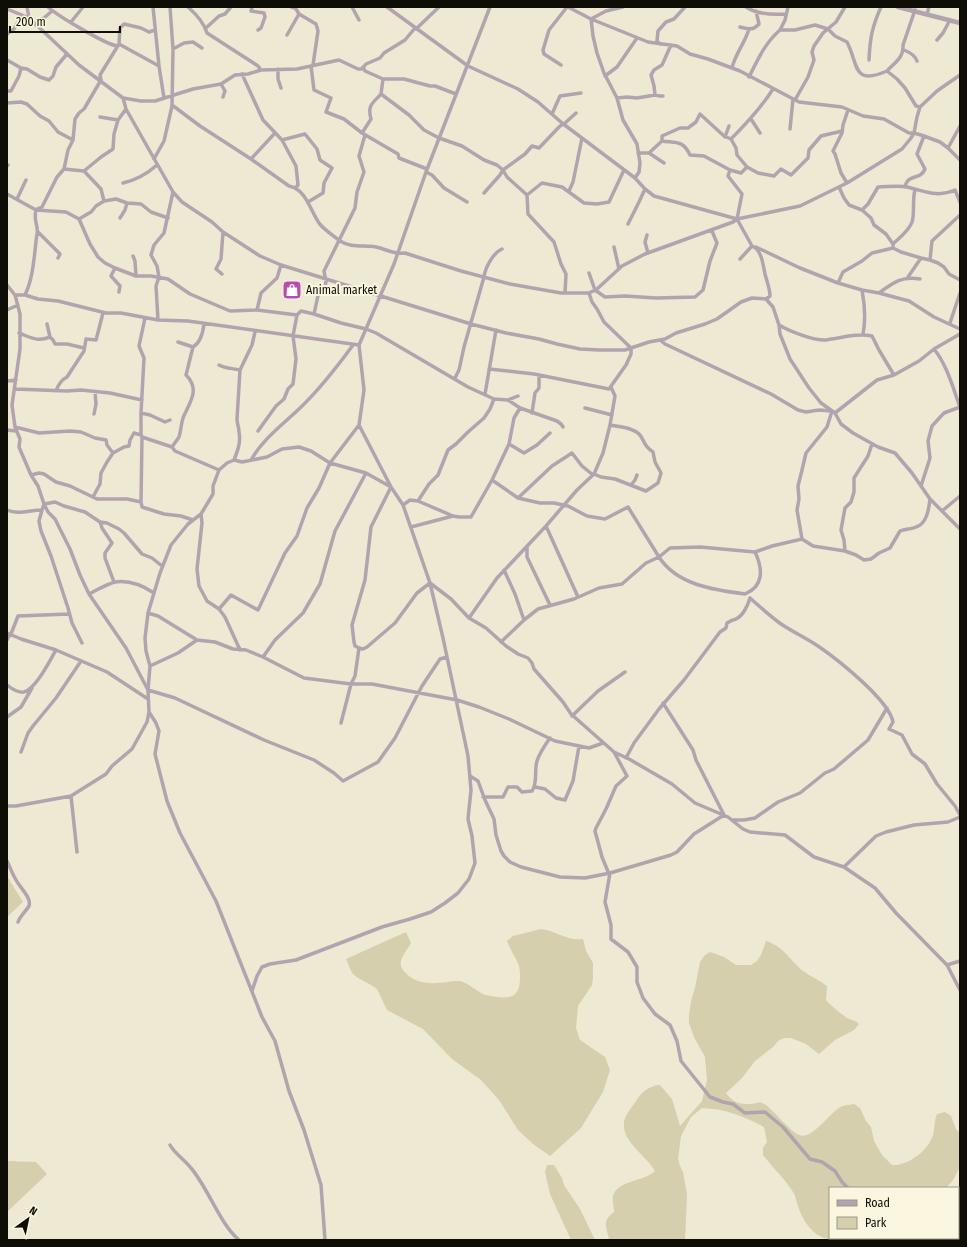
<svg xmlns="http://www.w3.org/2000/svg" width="967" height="1247" font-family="'Fira Sans Condensed',sans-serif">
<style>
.green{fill:#d5cfad}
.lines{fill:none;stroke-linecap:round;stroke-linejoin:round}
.minor{stroke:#b2a4af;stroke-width:3.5}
.tertiary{stroke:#b2a4af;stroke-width:4.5}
.labels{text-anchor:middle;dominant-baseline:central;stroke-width:4;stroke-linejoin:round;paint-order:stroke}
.poi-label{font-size:12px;fill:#0e0d06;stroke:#fbf6df;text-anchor:start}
</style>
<rect width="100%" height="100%" fill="#ede9d2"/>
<!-- green -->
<path class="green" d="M7 876 23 902 7 917Z
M541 929C556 931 567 941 583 939L586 951 593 963V978L592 985 578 1006 576 1028 580 1040 605 1057 610 1070 603 1092 581 1128 550 1156 533 1144 518 1130 499 1100 481 1080 452 1059 423 1029 387 1010 377 989 371 985 358 978 352 973 346 959 406 932 411 943C407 951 396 961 403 970 415 985 431 984 448 982 452 981 456 981 460 981 470 984 476 991 485 995 488 996 493 996 497 997 513 999 520 995 520 978 520 974 520 970 519 966 516 957 510 950 507 941L513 936Z
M766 941C783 946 790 960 803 971 811 977 819 980 827 986L826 1000C832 1007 840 1013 847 1018 851 1020 855 1020 859 1024L854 1030 835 1040 819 1054 806 1044 791 1038H784L778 1041 773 1047 755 1061 742 1078 726 1093C734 1105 747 1106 760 1102L766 1105C774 1111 791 1132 799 1135 812 1140 828 1115 839 1108 843 1105 849 1105 854 1104L860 1108 866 1121 871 1127 874 1141 882 1155 892 1165C908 1166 928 1151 933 1135 935 1128 934 1121 937 1114L945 1112 951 1116 956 1129 960 1134V1167L953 1180 946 1188H830V1238H836L834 1239C816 1241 803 1222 798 1206 796 1201 796 1196 793 1192 785 1179 773 1168 763 1155V1148L767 1142 764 1127C743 1116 726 1109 702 1108L691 1117 681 1136 678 1159 680 1166 683 1172 687 1194 685 1240H606L609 1238C605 1226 603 1220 614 1212 614 1207 612 1201 613 1196 617 1180 644 1182 655 1171 647 1156 622 1142 624 1123 624 1116 632 1107 636 1101 642 1092 648 1086 660 1085L672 1099 680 1126 702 1101 707 1080 705 1057 694 1037 689 1023V1015L691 1001 695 988 700 962 704 956 710 952 724 957 736 965H751L757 961 761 955Z
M7 1161 36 1162 47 1174 7 1212Z
M547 1165H554L562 1178 564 1185 580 1209 595 1240H571L550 1194 545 1172Z"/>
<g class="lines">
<!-- minor -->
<path class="minor" d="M27 7 29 18
M48 7C58 16 105 44 117 46
M153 7 159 66 164 98
M188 7C196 14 204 23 207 33L258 66 261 70
M252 7 251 11 264 13 265 17 261 28 258 30
M291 7 296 9 299 14 316 24 318 31 313 65
M352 7 359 20
M387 7 468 66 518 89 538 102 562 123 635 178 645 189 654 196 737 219 800 206 847 183 902 149 911 138 914 133 917 117 920 107 937 91 960 75
M568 7 591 19 648 42 677 46 690 54 708 59 740 71 799 102 842 107 863 116 884 119 909 133H914L924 136 940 142 948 148 960 160
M746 7C757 14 773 15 786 14
M7 9 29 18 79 65 123 98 141 101H155L193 89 221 84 235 75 248 74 261 70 297 69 339 60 358 69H362L366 64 380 58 384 53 405 40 415 28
M927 14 929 7
M591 19 593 36 597 53 604 73 617 98 623 120 637 144 640 163 639 172 635 178
M591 19 606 11 623 7
M71 22 83 7
M36 25 52 11
M740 27C748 29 753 31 759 24L756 11
M206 28 219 16 225 14 231 7
M416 29 439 7
M780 30 785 20 788 7
M7 34 14 29 22 15
M287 35 299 14
M937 40 943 33 950 20
M119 44 159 66
M660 44 657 41 658 31 666 22 674 19 685 7
M173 49 184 43 193 42 202 48
M904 50C909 52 915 55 917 61
M7 60 21 68 27 69 40 77 49 80 53 76 56 67 67 54
M869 60C870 38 872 27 881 7
M561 65 544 54 543 50 549 30 567 7
M311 66 314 90 331 98 326 112 344 119 362 133 398 154 399 158 427 169
M363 67 365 71 383 79H404L430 86H435L456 94
M732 68C735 54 745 43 749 29
M278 69V79L281 88
M887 71C894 63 904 58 903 45L915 10
M242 74 263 120 282 140 296 166 298 185 296 187
M605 76 617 67 637 38
M749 77C758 59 765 43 780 30H795L815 25 828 29 835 36 847 42C859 65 852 86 887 71L897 79 905 88 916 106 920 107
M383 79 381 94 409 115 424 130 439 138 462 146 484 160 497 165 503 170 507 177 527 195
M221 84 225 91 223 97
M773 89C761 108 747 123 731 139L736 148 737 155 747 167 758 173 774 176 781 169 791 175 808 158 809 150 821 136 842 131
M7 91H11L19 76 21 68
M655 95 660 96H663
M123 98 126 109 173 192 182 202 212 222 223 232 260 256 281 265 471 324 506 333 539 339 557 344 580 349 599 350H625L649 342 665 339 676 333 705 324 717 319 741 302 752 298 766 299 773 307 779 325 780 334 790 359 809 388 821 403 835 413 841 424 853 433 878 447 895 453 912 473 930 499 960 529
M617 98 627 97 637 98 655 95 654 86 651 75 654 70 662 65 671 45
M795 100 808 77 814 60 812 52 814 46 823 33 836 22 845 7
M7 103 21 102 27 104 40 116 49 121 58 132 73 140 75 119 79 113 84 109 101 80 100 75 119 44 120 28 124 24 141 28 149 32 155 30
M172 105 200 126 251 159 289 186C306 189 310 210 319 223 322 228 335 237 340 241 351 248 363 245 376 247 386 249 395 255 405 253L461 271 510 284 561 293H589L597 289 622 266 645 254 733 222 737 219
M552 114 560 96 581 93
M100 117 118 120
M751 119 760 133
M790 129 793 99
M362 133 371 119C367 105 373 103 381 94
M725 137 729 126
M282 140 305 134 317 149 320 160 332 168 324 183 323 193 308 202
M662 141C676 143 683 140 690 155L704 156 730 170 741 173 747 167
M948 148 960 126
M638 153H649L662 141V136L680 128H688L696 122 700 114 724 136 731 139
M649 153 664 163
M154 159 164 141 172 106 173 49 170 7
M251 159 275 133
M7 166 8 165
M64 169 68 150 73 140
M730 170 728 176 742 194 737 219 752 246C762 250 763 265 765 274 767 282 770 289 770 296L766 299
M426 172 432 175 444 188 467 202
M123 183C136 180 147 174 157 165
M847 183 841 173 835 154 833 151 842 133 843 125 848 110
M839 187 844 198 849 205 862 210 871 218 874 225 886 234 893 244V248
M905 187C908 173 920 181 925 169L917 154 924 136
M569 191 573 182 582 138
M484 193 500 175 503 170 525 154 532 146 539 148 560 126 564 124 576 113
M7 194 36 210 66 212 79 219 90 244 98 257 105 263 115 268 136 276H151L168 279 190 294 230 311 257 310 297 315
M17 199 26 180
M104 201 101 189 84 171 101 157 113 149 114 134 118 120 126 109
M37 209 42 207 57 177 64 169 84 171
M862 210 868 204 878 187C887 187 898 185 907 187 925 191 937 198 955 190L960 202
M120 218 125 210 127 203
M79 219 91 212 96 206 104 201 116 199 127 203 141 204 151 212 168 218
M628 224 639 202 645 189
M38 232 60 254 58 258
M647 235 645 242 648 253
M893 244C899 238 909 231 912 222 915 214 912 200 915 190
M614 247 619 269
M756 247 800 268 838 283 862 290 879 293 909 301 934 317 960 329
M133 256 135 261 136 276
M740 259 752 246
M930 260 932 241 960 215
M115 268 111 276 120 286 119 292
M589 273 595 290 605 297 625 296 656 298 695 297 703 290 710 261 717 243 712 231
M222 274 216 269 221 259 223 232
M908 277 921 258
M838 283 843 272 862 261 872 253 893 248 901 252 921 258 930 260 938 263 944 267 949 274 960 280
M7 285 15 295 20 314V349L12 405 15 427 20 439 19 447 31 475 38 486 44 504 48 512 55 519 70 549 80 575 89 594 126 648 148 690 175 698 264 740 314 760 334 773 343 781 378 762 395 738 422 686 440 659 447 657
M862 290C865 306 866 319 863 334
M565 293 566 274 561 264 554 242 528 214 527 195 542 183 562 187 584 203 597 204 609 202 624 170
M879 293C894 282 902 276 920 279
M15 295H25L38 299 58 301 106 313H121L158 320 188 321 359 345
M25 295C34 276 34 254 37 234 39 227 33 221 36 210
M7 310 18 305
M257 310 261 293 277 278 281 265
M314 314 341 323 366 329 376 333 468 387 494 399 508 400 518 396
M158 320 156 286 159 277 157 266 151 255 154 245 164 233 173 192
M950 323 960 293
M779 325C789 331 814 341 826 340 842 338 856 333 872 336L879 350 894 375 919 361 934 349 960 334
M19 333C32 338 37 342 50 337L47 324
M50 337 53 340 55 344H67L84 348
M660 340 665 344 771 394 798 410 806 412 819 410 831 411
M178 342 193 347
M934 349C947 365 953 388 960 407
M219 365C226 369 232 368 240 370
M489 369 534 374 609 389 626 365 631 354V348L604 322 597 309 592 302 589 293
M455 378 459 370 464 347 484 277C485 268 493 253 502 249
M7 381 16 380
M15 389 67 391 81 390 110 393 142 400
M56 391C58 385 61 380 67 377L84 351 86 339 96 340 103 313
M485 394 496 330
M508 400 520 408 557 421 561 424 563 427
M585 408 612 415
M141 413 150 415 165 422 170 420
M532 413 535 393 539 388V375
M835 413 877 380 894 375
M94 414 96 404 95 392
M15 427 39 433 70 431 81 432 95 438 106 440 107 445 113 453
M7 430 16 431
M258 431 276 406 284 399 288 389 293 384 296 359 293 336 297 315 301 311 314 314 319 291 324 290 326 282 324 271 355 208 357 192 364 172 359 156 365 135
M142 437 172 447 175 451 219 470
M509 444 524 453 537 445 550 433
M172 447C174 444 177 440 179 437 181 431 181 424 183 418 189 403 201 390 186 375L193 347C200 343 203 332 204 324
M234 460C238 450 241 442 239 432 239 427 237 424 237 419L240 370 252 345 255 332
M251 460C263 439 282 425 299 409 319 390 337 367 353 345
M594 474 601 477 615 479 646 491 658 483 661 473 655 462 653 452C642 445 645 440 639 434 632 427 619 427 610 425
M31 475 39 473 44 474 56 482 70 486 97 499H127L141 502 142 507 164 514 181 516 193 520
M492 480 518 498 540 503H554L568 506 587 516 605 519 628 507 659 557 670 548 700 547 755 552
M631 485 635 480 637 475
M921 486 930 458 928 441 932 426 944 413 960 407
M93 497 100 484 101 473 107 462 113 453 124 447 129 446 130 440 134 433 141 435
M518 498 552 466 572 453 582 466 593 475
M418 501 429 484 438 475 448 450 456 444 468 432 484 418 490 409 494 399
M141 502 142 437 141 435V413L144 358 139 346 145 318
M403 505 410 500 418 501 453 516
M7 510C18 515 29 510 42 510L44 504 55 502 64 506 85 512 100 522 107 523 119 529 124 533 142 554 152 558 162 566
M42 510 39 521 41 531 51 556 68 608 72 623 82 643
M942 511 960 496
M201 514 202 523 197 569 199 586 207 601 219 609 225 617 240 650
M100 522 102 528 112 543 105 553V558L114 582
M546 526 578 597
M411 527 453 516 459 517H471L492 480 509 444 514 418 520 408
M802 539 813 546 845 551 856 555 864 560 871 559 879 553 890 548 900 531C905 529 912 529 916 527 927 524 929 508 930 499
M527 546V557L550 605
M845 551 844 540 841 530 845 508 851 502 854 492V478L868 456 872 444
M504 570 515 594 524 620
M430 583 451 599 469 618 486 628 506 646 518 654 528 658 532 663 534 669 563 702 571 714 614 752 629 759 672 784 695 803 728 817 743 829 750 832 785 835 814 857 844 867 875 888 896 913 947 965 960 990
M89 594C97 590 107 584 115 582 130 580 142 585 154 593
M750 598C760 607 770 616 781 624 793 632 806 638 818 646 837 659 889 700 893 722L889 729 902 735 912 754 925 764 937 784 955 806 960 815
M219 609 231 595 258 610 285 553 297 536 307 508 319 488 330 463 359 425
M148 613 158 616 197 640 215 642 233 649 246 650 263 657 304 678 351 684H372L457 700 479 707 509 719 555 741 589 748 603 743
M469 618 497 578 546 526 577 490 594 474 603 453 610 425 615 396 611 387
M7 633 21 639 56 650 107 672 148 699
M11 634 18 616 69 614
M7 640 10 634
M501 642 524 620 538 609 574 599 599 588 622 584 646 563 659 557C677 585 714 590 745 594 764 586 763 569 755 552L772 546 802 539 797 510 799 499 798 486 802 470 806 453 827 427 832 411
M359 648 363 649 367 647 395 623 417 593 430 583
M263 657 275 640 303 613 320 584 335 531 366 473
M150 666 178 653 197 640
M7 685C12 689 18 693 24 692 36 689 50 660 56 650
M572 716 598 691 625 672
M7 717 21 707 32 688
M21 752 28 733 33 726 56 698 81 661
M626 758 634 743 659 709 684 680 720 632 726 628 727 623C730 621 732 620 736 619 743 616 748 605 750 598
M470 776 478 781 485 800 494 819 496 835 501 851 504 856 510 862 521 867 560 877 585 878 610 873 671 855 677 852 694 834 724 815 696 760 693 750 663 703
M535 787 545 789 556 798 565 800 573 781 579 746
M71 796 77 852
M483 797H503L508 787H517L522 792 532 791C538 783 534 770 537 761 540 752 545 745 550 738
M7 806H16L71 796 106 774 112 766 132 749 147 722 149 712
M732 820H744L755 818 778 802 800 793 825 773 834 769 868 740 887 708
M7 861C10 867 12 873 15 878 18 886 32 897 29 906 26 911 20 916 18 922
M844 867 876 836 886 832 914 825 948 822 960 817
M610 873 605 902 611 925V939L628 952 637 967V982L643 998 655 1014 670 1025 677 1041 681 1061 710 1097 723 1102 733 1104 745 1113 765 1112 783 1127 810 1159 822 1162 835 1171 842 1182 848 1188
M609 874 602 857 595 831 596 828 606 809 616 786 627 776 614 752
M947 965 960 961
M252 991 257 976 262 967 270 964 296 960 382 927 410 919 431 912 445 903 458 893 469 879 475 863 472 836 468 819 471 790 468 756 443 638 430 583 403 505 391 487 359 425 364 390 359 345 394 264 426 172 490 7
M170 1145C175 1154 184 1159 191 1168 208 1188 220 1224 239 1240
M892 1238 894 1240
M325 1240 321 1185 304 1130 289 1091 275 1041 262 1017 216 901 180 833 167 801 155 754 159 731 156 723 149 712 148 690 150 666 146 651 145 638 148 613 160 573 171 545 188 524 201 514 213 494V486L219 470 227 463 234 460 242 462 267 457 282 449 299 447 311 451 330 463 366 473 391 487 371 527 365 580 352 625 354 642 355 646 359 648 355 676 351 684 341 723"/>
<!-- tertiary -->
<path class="tertiary" d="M898 7 960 23"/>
</g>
<!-- icons -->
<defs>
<symbol id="shop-square" viewBox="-11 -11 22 22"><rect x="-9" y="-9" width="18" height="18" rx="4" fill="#b84daf" stroke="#fbf6df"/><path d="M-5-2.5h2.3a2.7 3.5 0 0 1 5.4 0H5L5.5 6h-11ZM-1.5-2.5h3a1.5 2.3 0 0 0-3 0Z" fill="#fff"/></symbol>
</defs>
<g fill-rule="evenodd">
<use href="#shop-square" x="281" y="279" width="22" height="22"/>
</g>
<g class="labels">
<!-- poi labels -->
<g class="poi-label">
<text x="306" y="290">Animal market</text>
</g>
</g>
<!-- border -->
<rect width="967" height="1247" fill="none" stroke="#0e0d06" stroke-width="16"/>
<!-- legend -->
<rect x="829" y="1187" width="130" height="52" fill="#fbf6df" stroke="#9c9988"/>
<rect x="837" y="1200" width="20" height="6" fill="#b2a4af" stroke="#9c9988"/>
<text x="865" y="1207" font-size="12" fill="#0e0d06">Road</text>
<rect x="837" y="1217" width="20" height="12" fill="#d5cfad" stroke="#9c9988"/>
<text x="865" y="1227" font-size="12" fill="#0e0d06">Park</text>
<!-- north arrow -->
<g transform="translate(28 1219) rotate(33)" stroke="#fbf6df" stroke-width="3" paint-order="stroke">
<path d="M0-3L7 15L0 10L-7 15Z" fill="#0e0d06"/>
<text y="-6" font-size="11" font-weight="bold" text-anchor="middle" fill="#0e0d06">N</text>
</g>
<!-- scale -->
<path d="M10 26v6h110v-6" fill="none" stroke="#0e0d06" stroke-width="2"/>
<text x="16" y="26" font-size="12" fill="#0e0d06" stroke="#fbf6df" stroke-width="3" paint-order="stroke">200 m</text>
</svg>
